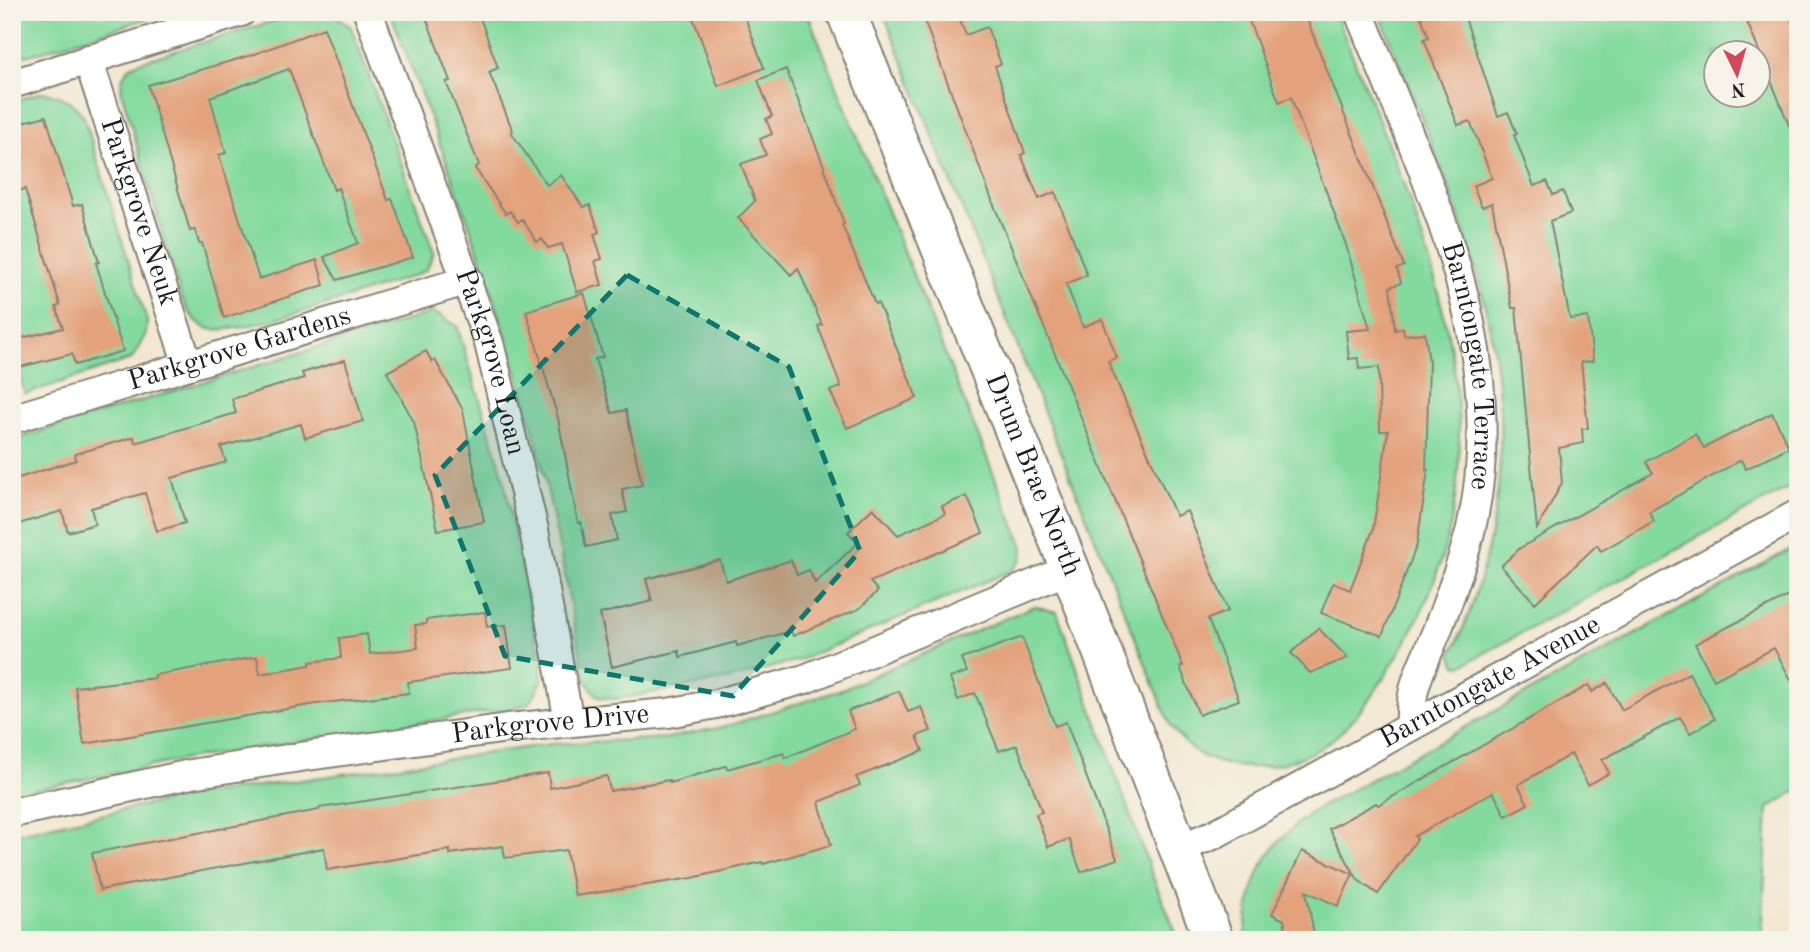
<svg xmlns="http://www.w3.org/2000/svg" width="1810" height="952" font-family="'Old Standard TT',serif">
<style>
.green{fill:#83da9f;stroke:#507b5e;stroke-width:2;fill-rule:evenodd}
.building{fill:#e3a27c}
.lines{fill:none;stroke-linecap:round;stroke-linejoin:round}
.minor-casing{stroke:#878276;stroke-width:32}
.secondary-casing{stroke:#878276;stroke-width:42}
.minor{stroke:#fff;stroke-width:28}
.secondary{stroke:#fff;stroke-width:38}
.marked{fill:#0f766e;fill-opacity:0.2;stroke:#0f766e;stroke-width:5;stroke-dasharray:14 9;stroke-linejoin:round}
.labels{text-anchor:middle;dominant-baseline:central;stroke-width:5;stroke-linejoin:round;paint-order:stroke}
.street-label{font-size:28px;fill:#1c1c1c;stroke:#f7f3e8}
</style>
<rect width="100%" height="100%" fill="#f7f3e8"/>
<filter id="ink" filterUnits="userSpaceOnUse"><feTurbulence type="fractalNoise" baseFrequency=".0143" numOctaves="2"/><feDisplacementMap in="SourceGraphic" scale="14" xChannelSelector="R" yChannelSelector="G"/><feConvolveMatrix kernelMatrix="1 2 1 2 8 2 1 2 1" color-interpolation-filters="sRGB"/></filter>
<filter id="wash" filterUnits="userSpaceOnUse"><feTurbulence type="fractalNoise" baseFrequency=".00686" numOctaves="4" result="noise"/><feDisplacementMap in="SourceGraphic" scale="28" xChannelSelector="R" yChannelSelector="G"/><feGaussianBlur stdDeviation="1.57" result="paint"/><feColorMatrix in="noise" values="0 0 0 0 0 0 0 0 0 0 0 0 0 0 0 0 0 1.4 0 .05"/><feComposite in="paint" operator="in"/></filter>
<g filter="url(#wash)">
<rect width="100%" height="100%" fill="#f2e7d0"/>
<!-- green -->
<path class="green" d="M12 12H169L27 56 12 49Z
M303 12H331L351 27 434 253 426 270 416 275C380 286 234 339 207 328 195 323 188 312 182 300L122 94C119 78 124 69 139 62Z
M390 12H807L1023 547C1024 558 1020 562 1013 570L802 659 730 679 616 699 598 697 586 681C568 599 555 514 534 433 496 289 443 151 390 12Z
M883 12H1335C1416 218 1529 434 1402 648 1381 684 1351 733 1313 752 1276 770 1235 774 1197 753 1187 747 1179 735 1171 727Z
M1379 12H1798V483L1461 666 1456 665 1451 654C1471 616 1481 579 1490 538 1531 347 1447 186 1379 12ZM1716 52H1758V94H1716Z
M42 92C61 95 73 101 84 117L147 321 146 334 132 359 25 394 12 350V102Z
M434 312 457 326 502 471 541 662 542 681 530 703 513 708 191 758 12 794V440Z
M1798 545V790L1768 808 1762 940H1245C1249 878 1263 848 1313 811Z
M1034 606 1057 612 1152 875 1179 940H12V834L183 797 551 744 667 738 723 727 838 691Z"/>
<g id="blocks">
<!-- building -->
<path class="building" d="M424 12H478L498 68 489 72 513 131 511 132 547 185 561 175 583 207 590 205 599 232 594 234 602 259 595 261 602 285 577 292 562 244 548 248 542 239 537 242 522 219 518 222 510 211 506 214 475 168 479 165 446 82 450 81Z
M691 12H743L764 68 718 86Z
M921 12H957L966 35 987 27 1001 64 995 66 1025 153 1021 155 1039 199 1055 192 1087 275 1066 284 1083 327 1102 319 1117 358 1108 361 1128 408 1176 516 1187 511 1228 611 1208 619 1239 700 1199 715 1180 667 1183 666 993 203Z
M1246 12H1304L1404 266 1397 269 1401 283 1390 287 1395 330 1403 328 1404 335 1425 333 1429 362 1426 470H1428L1417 544 1382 636 1321 613 1333 583 1350 590 1373 530 1388 431H1380L1379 367 1359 369 1358 358 1349 359 1346 331 1370 329 1346 245 1291 97 1279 102Z
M1419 12H1463L1498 116 1508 112 1517 134 1514 135 1534 186 1547 181 1553 195 1563 191 1571 213 1550 221 1570 319 1588 317 1593 361 1581 362 1588 428 1582 429 1583 443 1559 448 1562 483 1537 529 1516 308H1512L1492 203 1482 207 1473 186 1492 178 1470 121 1458 125 1424 39 1429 37Z
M1743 12H1788L1798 36V147Z
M324 28 388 200 392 199 413 257 337 280 324 257 358 243 338 188 334 190 289 69 210 97 226 153 219 155 259 279 317 260 324 285 224 318 202 243H199L195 230 190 231 148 85 252 55Z
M786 69 823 164 844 224 842 225 875 304 878 303 917 398 847 428 830 391 841 387 818 326 822 325 798 268 791 275 738 218 755 201 741 164 766 155 760 139 772 134 766 119 772 116 758 80Z
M46 116 73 206 82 204 99 262 96 263 123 351 75 365 72 354 20 367 13 340 63 328 56 307 60 305 25 189 18 191 12 170V125Z
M584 293 603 357 595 359 612 413 626 410 642 485 622 489 627 512 612 515 617 540 586 547 581 522 578 523 558 418 526 311Z
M426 351 432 362 435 360 463 410 484 522 438 530 414 422 387 372Z
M345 360 363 421 305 438 301 424 221 447 226 462 172 478 185 523 157 531 145 493 91 508 95 524 68 532 62 511 12 526V480L76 460 75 454 134 437 135 443 236 413 232 399 304 378 302 373Z
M1772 413 1789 447 1746 469 1741 460 1649 512 1654 521 1601 551 1597 545 1535 603 1501 566 1520 548 1653 473 1646 462 1695 434 1704 448Z
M967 496 983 533 870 582 878 591 859 609 793 636 791 631 737 646 736 642 680 657 679 651 612 667 600 614 652 601 646 579 720 560 726 581 791 560 797 575 809 570 815 583 858 543 848 532 873 508 898 535 945 514 942 506Z
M1798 591V693L1774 648 1714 680 1695 644Z
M485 612 487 627 506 625 512 668 408 682 409 693 316 704 84 744 75 687 155 678V675L257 657 260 674 310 665V662L341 658 339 638 367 634 370 654 418 648 415 625 426 624V620Z
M1318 628 1348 658 1310 673 1291 653Z
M1022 637 1055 726 1066 722 1117 859 1081 872 1069 839 1048 847 1036 814 1042 812 1017 745 999 751 975 693 958 700 950 678 967 672 962 659Z
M1689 673 1715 719 1690 733 1680 717 1602 760 1609 773 1588 785 1571 754 1518 785 1528 804 1506 816 1493 792 1415 836 1417 839 1378 894 1358 880 1329 829 1376 803 1378 805 1589 685 1592 692 1607 683 1622 710Z
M899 691 908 712 921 707 931 731 917 736 923 751 856 777 860 785 819 802 831 845 763 864 762 862 692 878 575 896 566 850 505 858 503 846 450 854V850L327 870 324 848 100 890 92 853 319 810V808L548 773 550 788 607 776 610 791 669 780 670 783 726 766 727 769 784 753 785 758 855 729 848 711Z
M1302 851 1353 874 1338 906 1306 891 1315 940H1288L1284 920 1272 914Z"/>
</g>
</g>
<g filter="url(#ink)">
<use href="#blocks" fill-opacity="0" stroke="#878276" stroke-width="2"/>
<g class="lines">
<defs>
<g id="minor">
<path id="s1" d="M368 12 489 343 534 530 569 722"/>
<path id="s2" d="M1359 12C1424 176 1513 347 1471 528 1463 562 1450 596 1438 628 1424 664 1409 685 1411 724"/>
<path id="s3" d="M88 59 188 365"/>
<path d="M12 84 241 12"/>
<path id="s4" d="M12 419 468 280"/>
<path id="s5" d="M12 813 191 774 300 757 508 728 668 713 716 704 805 679 1070 569"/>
<path id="s6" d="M1180 848 1213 835 1798 514"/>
</g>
<g id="secondary">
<path id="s7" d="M846 12 1070 569 1214 940"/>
</g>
</defs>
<!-- minor casing -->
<use href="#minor" class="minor-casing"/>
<!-- secondary casing -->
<use href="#secondary" class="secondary-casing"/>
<!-- minor -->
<use href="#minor" class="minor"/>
<!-- secondary -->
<use href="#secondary" class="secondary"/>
</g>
</g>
<!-- marked area -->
<path class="marked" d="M627 275 789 367 860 551 733 696 505 656 435 475Z"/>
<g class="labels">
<!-- street labels -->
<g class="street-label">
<text stroke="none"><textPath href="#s3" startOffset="161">Parkgrove Neuk</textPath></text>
<text stroke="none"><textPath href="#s4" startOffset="238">Parkgrove Gardens</textPath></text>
<text stroke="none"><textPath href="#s1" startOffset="371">Parkgrove Loan</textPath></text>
<text stroke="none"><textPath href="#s2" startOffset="373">Barntongate Terrace</textPath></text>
<text stroke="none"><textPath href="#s7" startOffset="499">Drum Brae North</textPath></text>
<text stroke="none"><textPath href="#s6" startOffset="352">Barntongate Avenue</textPath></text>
<text stroke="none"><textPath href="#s5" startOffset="546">Parkgrove Drive</textPath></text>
</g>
</g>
<!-- margin -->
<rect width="1810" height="952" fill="none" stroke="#f7f3e8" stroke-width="42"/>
<!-- north arrow -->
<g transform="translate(1737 74) rotate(175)"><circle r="33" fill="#f7f3e8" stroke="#9f9d96" stroke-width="2"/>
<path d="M0-5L12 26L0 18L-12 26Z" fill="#d1495b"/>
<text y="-10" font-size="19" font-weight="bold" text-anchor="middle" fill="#1c1c1c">N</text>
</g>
</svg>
